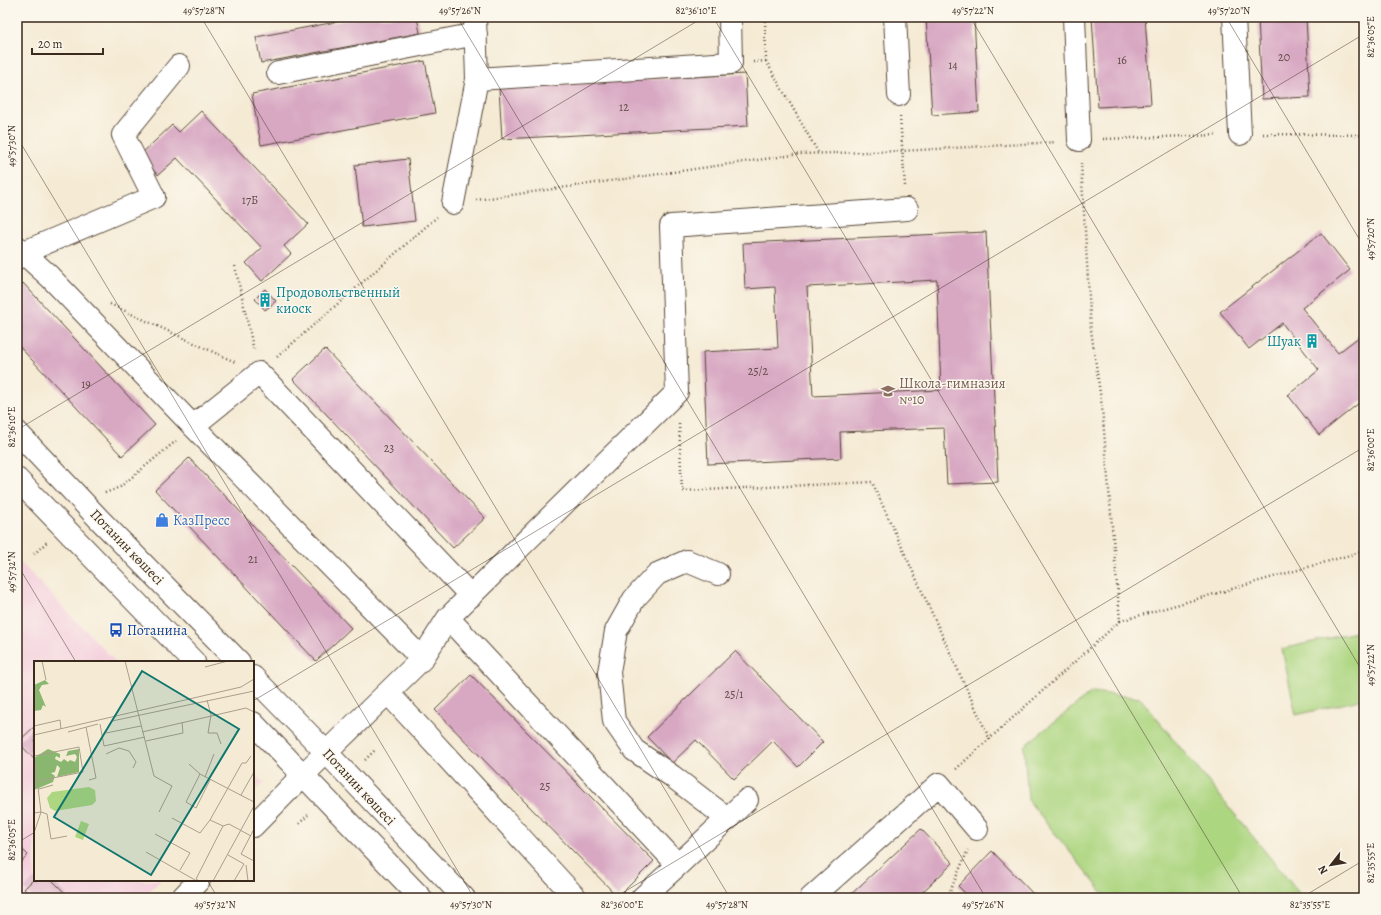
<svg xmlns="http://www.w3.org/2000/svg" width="1381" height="915" font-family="Alegreya,serif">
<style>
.built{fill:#f4cfdd}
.green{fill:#add681;stroke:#748050}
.building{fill:#d8a8c3;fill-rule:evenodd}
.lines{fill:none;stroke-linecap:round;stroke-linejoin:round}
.minor-casing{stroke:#574739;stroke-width:24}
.major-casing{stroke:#574739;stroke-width:24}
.path{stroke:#574739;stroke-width:2.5;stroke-dasharray:1 3;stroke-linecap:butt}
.minor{stroke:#fff;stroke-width:22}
.major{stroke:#fff;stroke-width:22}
.ticks{fill:none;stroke:#3b2a1e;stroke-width:1;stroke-opacity:0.45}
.labels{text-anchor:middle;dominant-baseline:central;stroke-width:3;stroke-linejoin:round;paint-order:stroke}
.number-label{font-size:12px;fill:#624a47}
.culture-label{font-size:14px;fill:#0d838f;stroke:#fbf7ec;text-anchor:start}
.education-label{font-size:14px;fill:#785e54;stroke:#fbf7ec;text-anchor:start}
.shop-label{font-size:14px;fill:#366cbe;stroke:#fbf7ec;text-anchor:start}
.street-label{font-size:14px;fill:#3b2a1e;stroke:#fbf7ec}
.transit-label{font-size:14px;fill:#164399;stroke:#fbf7ec;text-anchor:start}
.inset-road{fill:none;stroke:#ab9e8c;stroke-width:1}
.view{fill:#0f766e;fill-opacity:0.15;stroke:#0f766e;stroke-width:2}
.inset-edge{fill:none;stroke:#3b2a1e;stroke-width:2}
.neatline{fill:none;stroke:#3b2a1e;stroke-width:1.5}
.ticks-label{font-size:10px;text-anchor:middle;fill:#3b2a1e}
</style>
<rect width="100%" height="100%" fill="#fbf7ec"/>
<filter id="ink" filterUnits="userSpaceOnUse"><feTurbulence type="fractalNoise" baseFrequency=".025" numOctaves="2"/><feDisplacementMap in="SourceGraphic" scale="8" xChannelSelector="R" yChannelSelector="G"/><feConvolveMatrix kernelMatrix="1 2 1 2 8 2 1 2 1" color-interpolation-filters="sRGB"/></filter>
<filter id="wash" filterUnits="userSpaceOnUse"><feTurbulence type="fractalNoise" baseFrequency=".012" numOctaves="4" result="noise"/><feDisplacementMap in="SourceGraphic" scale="16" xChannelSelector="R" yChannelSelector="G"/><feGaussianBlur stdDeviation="0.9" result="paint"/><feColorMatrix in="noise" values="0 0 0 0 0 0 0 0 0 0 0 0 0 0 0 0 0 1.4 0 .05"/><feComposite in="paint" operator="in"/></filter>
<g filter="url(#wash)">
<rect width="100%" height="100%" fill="#f5ebd5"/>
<!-- built -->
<path class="built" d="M17 559 116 662H35V880H161L142 898H17Z
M253 772 263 783 253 792Z"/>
<!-- green -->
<path class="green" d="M1364 630V699L1296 715 1282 649Z
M1092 692 1140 698 1303 898H1107L1028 800 1024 746Z"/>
<g id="blocks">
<!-- building -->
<path class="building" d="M362 17H417L420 33 261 63 256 37Z
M926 17H974L979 112 932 115Z
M1092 17H1145L1151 104 1098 107Z
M1258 17H1306L1310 97 1262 99Z
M425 61 435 113 261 145 252 94Z
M745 74 748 126 502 139 499 88Z
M201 111 308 224 284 246 291 254 262 281 246 263 262 248 177 158 158 175 140 155 172 125 179 132Z
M408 159 415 221 362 227 355 165Z
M986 232 998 482 947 484 944 428 840 432 841 458 708 464 703 352 778 348 775 287 745 289 743 243ZM937 280 941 390 813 396 807 287Z
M1321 233 1350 270 1302 308 1338 353 1364 333V399L1319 435 1288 395 1319 370 1282 323 1249 349 1220 312Z
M23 283 155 425 122 456 17 344V289Z
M265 289 276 301 265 310 255 299Z
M325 349 485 518 453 548 293 379Z
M189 458 351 628 316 661 155 490Z
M735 651 823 742 798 767 773 741 734 779 696 740 672 763 647 737Z
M471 675 654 861 618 897 435 710Z
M35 726V760L18 742Z
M921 829 953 863 916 898H847Z
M17 844 28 855 17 867Z
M992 851 1037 898H970L958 886Z
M35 878V880H52L67 895 63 898H33L24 889Z"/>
</g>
</g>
<g filter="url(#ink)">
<use href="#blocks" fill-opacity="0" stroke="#574739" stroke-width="1"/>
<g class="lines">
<defs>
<path id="minor" d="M475 17 477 79 731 63 730 17
M895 17 899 95
M1074 17 1079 140
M1234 17 1240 134
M278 73 476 34
M453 203 477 79
M17 247 49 276 193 426 422 659
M17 258 22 253 154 197 123 135 179 66
M193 426 259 373 471 596
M718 574 687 561 657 574 634 599 616 631 609 672 614 721 634 750 672 776 728 819
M448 618 678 865 642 898
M388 693 576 898
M253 826 303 775 422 659 448 618 677 392 671 226 907 209
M678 865 747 800
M182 898 199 880
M811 898 939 784 977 829"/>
<path id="major" d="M17 432 98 518 239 662
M17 479 194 662
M253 677 326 752 464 898
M253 723 421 898"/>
</defs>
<!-- minor casing -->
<use href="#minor" class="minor-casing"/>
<!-- major casing -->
<use href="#major" class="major-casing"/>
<!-- path -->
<path class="path" d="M114 17 130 21 171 17
M765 17 766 61 819 154
M753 62 766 61
M900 117 905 186
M1263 134 1364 135
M1103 139 1218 135
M476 200 800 154 902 151 1056 142
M235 266 254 351
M110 304 235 362
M277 357 437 217
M679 424 682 491 872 482 990 740
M105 493 120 487 176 441
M34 554 47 542
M1120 621 1364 551
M365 760 376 749
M956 769 1120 621 1102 407 1091 330 1081 163
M299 824 308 815
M947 898 968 850"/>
<!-- minor -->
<use href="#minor" class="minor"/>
<!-- major -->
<use href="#major" class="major"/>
</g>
</g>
<!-- ticks -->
<path class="ticks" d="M201 17 730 898M457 17 986 898M713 17 1243 898M970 17 1364 674M1226 17 1364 247M17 137 474 898M17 430 704 17M17 564 76 662M253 701 1364 34M17 843 35 832M207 880 218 898M614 898 1364 447M1301 898 1364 860"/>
<!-- icons -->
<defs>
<symbol id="building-bare" viewBox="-9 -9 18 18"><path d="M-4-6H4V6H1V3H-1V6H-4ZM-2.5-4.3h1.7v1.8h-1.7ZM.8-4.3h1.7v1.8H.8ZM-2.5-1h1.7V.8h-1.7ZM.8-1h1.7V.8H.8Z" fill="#0f9aa8" stroke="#fbf7ec" stroke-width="2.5" paint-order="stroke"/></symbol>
<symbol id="school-bare" viewBox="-9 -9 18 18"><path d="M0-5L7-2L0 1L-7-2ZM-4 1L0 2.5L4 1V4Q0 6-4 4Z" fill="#8d6e63" stroke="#fbf7ec" stroke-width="2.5" paint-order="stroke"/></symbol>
<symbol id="shop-bare" viewBox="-9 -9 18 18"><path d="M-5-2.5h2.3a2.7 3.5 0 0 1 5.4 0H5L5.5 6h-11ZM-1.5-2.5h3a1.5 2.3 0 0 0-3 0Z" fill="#3f7fe0" stroke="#fbf7ec" stroke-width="2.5" paint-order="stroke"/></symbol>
<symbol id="bus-bare" viewBox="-9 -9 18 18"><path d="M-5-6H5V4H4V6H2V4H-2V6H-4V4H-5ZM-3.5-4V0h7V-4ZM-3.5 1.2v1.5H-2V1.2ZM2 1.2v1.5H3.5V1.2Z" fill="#1a4fb4" stroke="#fbf7ec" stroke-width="2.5" paint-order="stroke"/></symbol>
</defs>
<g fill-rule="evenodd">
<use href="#building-bare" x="255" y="290" width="20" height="20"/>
<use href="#building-bare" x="1302" y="331" width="20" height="20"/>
<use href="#school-bare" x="878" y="381" width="20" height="20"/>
<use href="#shop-bare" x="152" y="510" width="20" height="20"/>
<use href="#bus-bare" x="106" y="620" width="20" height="20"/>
</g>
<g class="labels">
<!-- number labels -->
<g class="number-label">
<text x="1284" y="57">20</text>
<text x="1122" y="60">16</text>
<text x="953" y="65">14</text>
<text x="624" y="107">12</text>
<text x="250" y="200">17Б</text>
<text x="758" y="371">25/2</text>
<text x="86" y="384">19</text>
<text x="389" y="448">23</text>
<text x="253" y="559">21</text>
<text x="734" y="694">25/1</text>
<text x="545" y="786">25</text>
</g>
<!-- culture labels -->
<g class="culture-label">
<text x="276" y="292">Продовольственный<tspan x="276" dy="16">киоск</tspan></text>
<text x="1301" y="341" text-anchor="end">Шуак</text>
</g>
<!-- education labels -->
<g class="education-label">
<text x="899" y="383">Школа-гимназия<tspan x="899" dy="16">№10</tspan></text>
</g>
<!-- shop labels -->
<g class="shop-label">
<text x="173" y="520">КазПресс</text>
</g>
<!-- street labels -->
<g class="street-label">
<text transform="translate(127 547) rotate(46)">Потанин көшесі</text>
<text transform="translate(359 787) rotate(47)">Потанин көшесі</text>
</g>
<!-- transit labels -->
<g class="transit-label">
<text x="127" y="630">Потанина</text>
</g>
</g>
<!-- overview -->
<g transform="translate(34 661)">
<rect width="220" height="220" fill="#f5ebd5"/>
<path d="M55 126 61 129 62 140 58 144 21 150 16 147 13 137 18 131ZM47 160 55 163 49 179 41 176Z" fill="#add681"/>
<path d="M11 19 15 23 8 24 5 29 12 46 9 44 7 49 0 50V24ZM14 88 26 93V97L22 95 21 98 27 101 30 98 34 101 36 99 41 101 43 96 41 93 32 95 34 90 45 88V111L23 116 26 107 23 104 21 111 17 112 21 115 19 121 0 129V97Z" fill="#8ab76f"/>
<path class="inset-road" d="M8 0 12 19M91 0 120 115 138 125 125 151M171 6 194 0M173 39 177 54 174 72H183L187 83M78 60 220 30M66 63 70 85 111 76M0 65 26 59 27 68M52 66 62 117 55 119M34 71 64 63M108 71 212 47 220 51M72 72 107 65M0 74 207 26 220 18M112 80 149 72 148 61M0 93 7 151 13 153 17 178 33 175M72 93 85 87 95 90 102 101 99 107M0 95 45 86 49 111 4 120M155 103 166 113M171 116 180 93M176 119 162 147 152 141 166 113 220 141M5 128 19 124M207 134 220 111M0 152 7 151 0 172M138 157 166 172 176 159 189 165M176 159 208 102H212L217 95M220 168 207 193 220 200M121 173 156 192 146 209M112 191 161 219M194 194 210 203 200 220M212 204 214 220M165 220 162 218 189 165 195 163 217 175M179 220 220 145"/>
<path class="view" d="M108 10 205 68 117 214 20 156Z"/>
<rect width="220" height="220" class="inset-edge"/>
</g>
<!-- margin -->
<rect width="1381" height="915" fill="none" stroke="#fbf7ec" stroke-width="44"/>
<!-- north arrow -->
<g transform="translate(1331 865) rotate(239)" stroke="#fbf7ec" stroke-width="3" paint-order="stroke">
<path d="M0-3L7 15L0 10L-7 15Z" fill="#3b2a1e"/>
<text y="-6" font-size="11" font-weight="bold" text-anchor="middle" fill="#3b2a1e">N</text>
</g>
<!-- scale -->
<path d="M32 48v6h71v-6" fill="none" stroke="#3b2a1e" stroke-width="2"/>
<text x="38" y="48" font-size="12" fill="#3b2a1e" stroke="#fbf7ec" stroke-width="3" paint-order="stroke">20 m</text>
<rect x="22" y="22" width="1337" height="871" class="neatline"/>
<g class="ticks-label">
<text x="204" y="14">49°57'28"N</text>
<text x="460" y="14">49°57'26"N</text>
<text x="696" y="14">82°36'10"E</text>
<text x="973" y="14">49°57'22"N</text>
<text x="1229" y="14">49°57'20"N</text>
<text transform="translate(1370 37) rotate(-90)" y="4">82°36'05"E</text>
<text transform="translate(11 146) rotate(-90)" y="4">49°57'30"N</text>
<text transform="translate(1370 239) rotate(-90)" y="4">49°57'20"N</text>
<text transform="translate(11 427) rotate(-90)" y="4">82°36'10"E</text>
<text transform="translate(1370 450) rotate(-90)" y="4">82°36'00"E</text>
<text transform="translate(11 572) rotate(-90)" y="4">49°57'32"N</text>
<text transform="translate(1370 665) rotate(-90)" y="4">49°57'22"N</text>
<text transform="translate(11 840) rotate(-90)" y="4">82°36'05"E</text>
<text transform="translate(1370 863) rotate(-90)" y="4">82°35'55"E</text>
<text x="215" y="908">49°57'32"N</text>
<text x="471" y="908">49°57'30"N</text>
<text x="622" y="908">82°36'00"E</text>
<text x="727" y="908">49°57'28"N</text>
<text x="983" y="908">49°57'26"N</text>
<text x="1310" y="908">82°35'55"E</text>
</g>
</svg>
